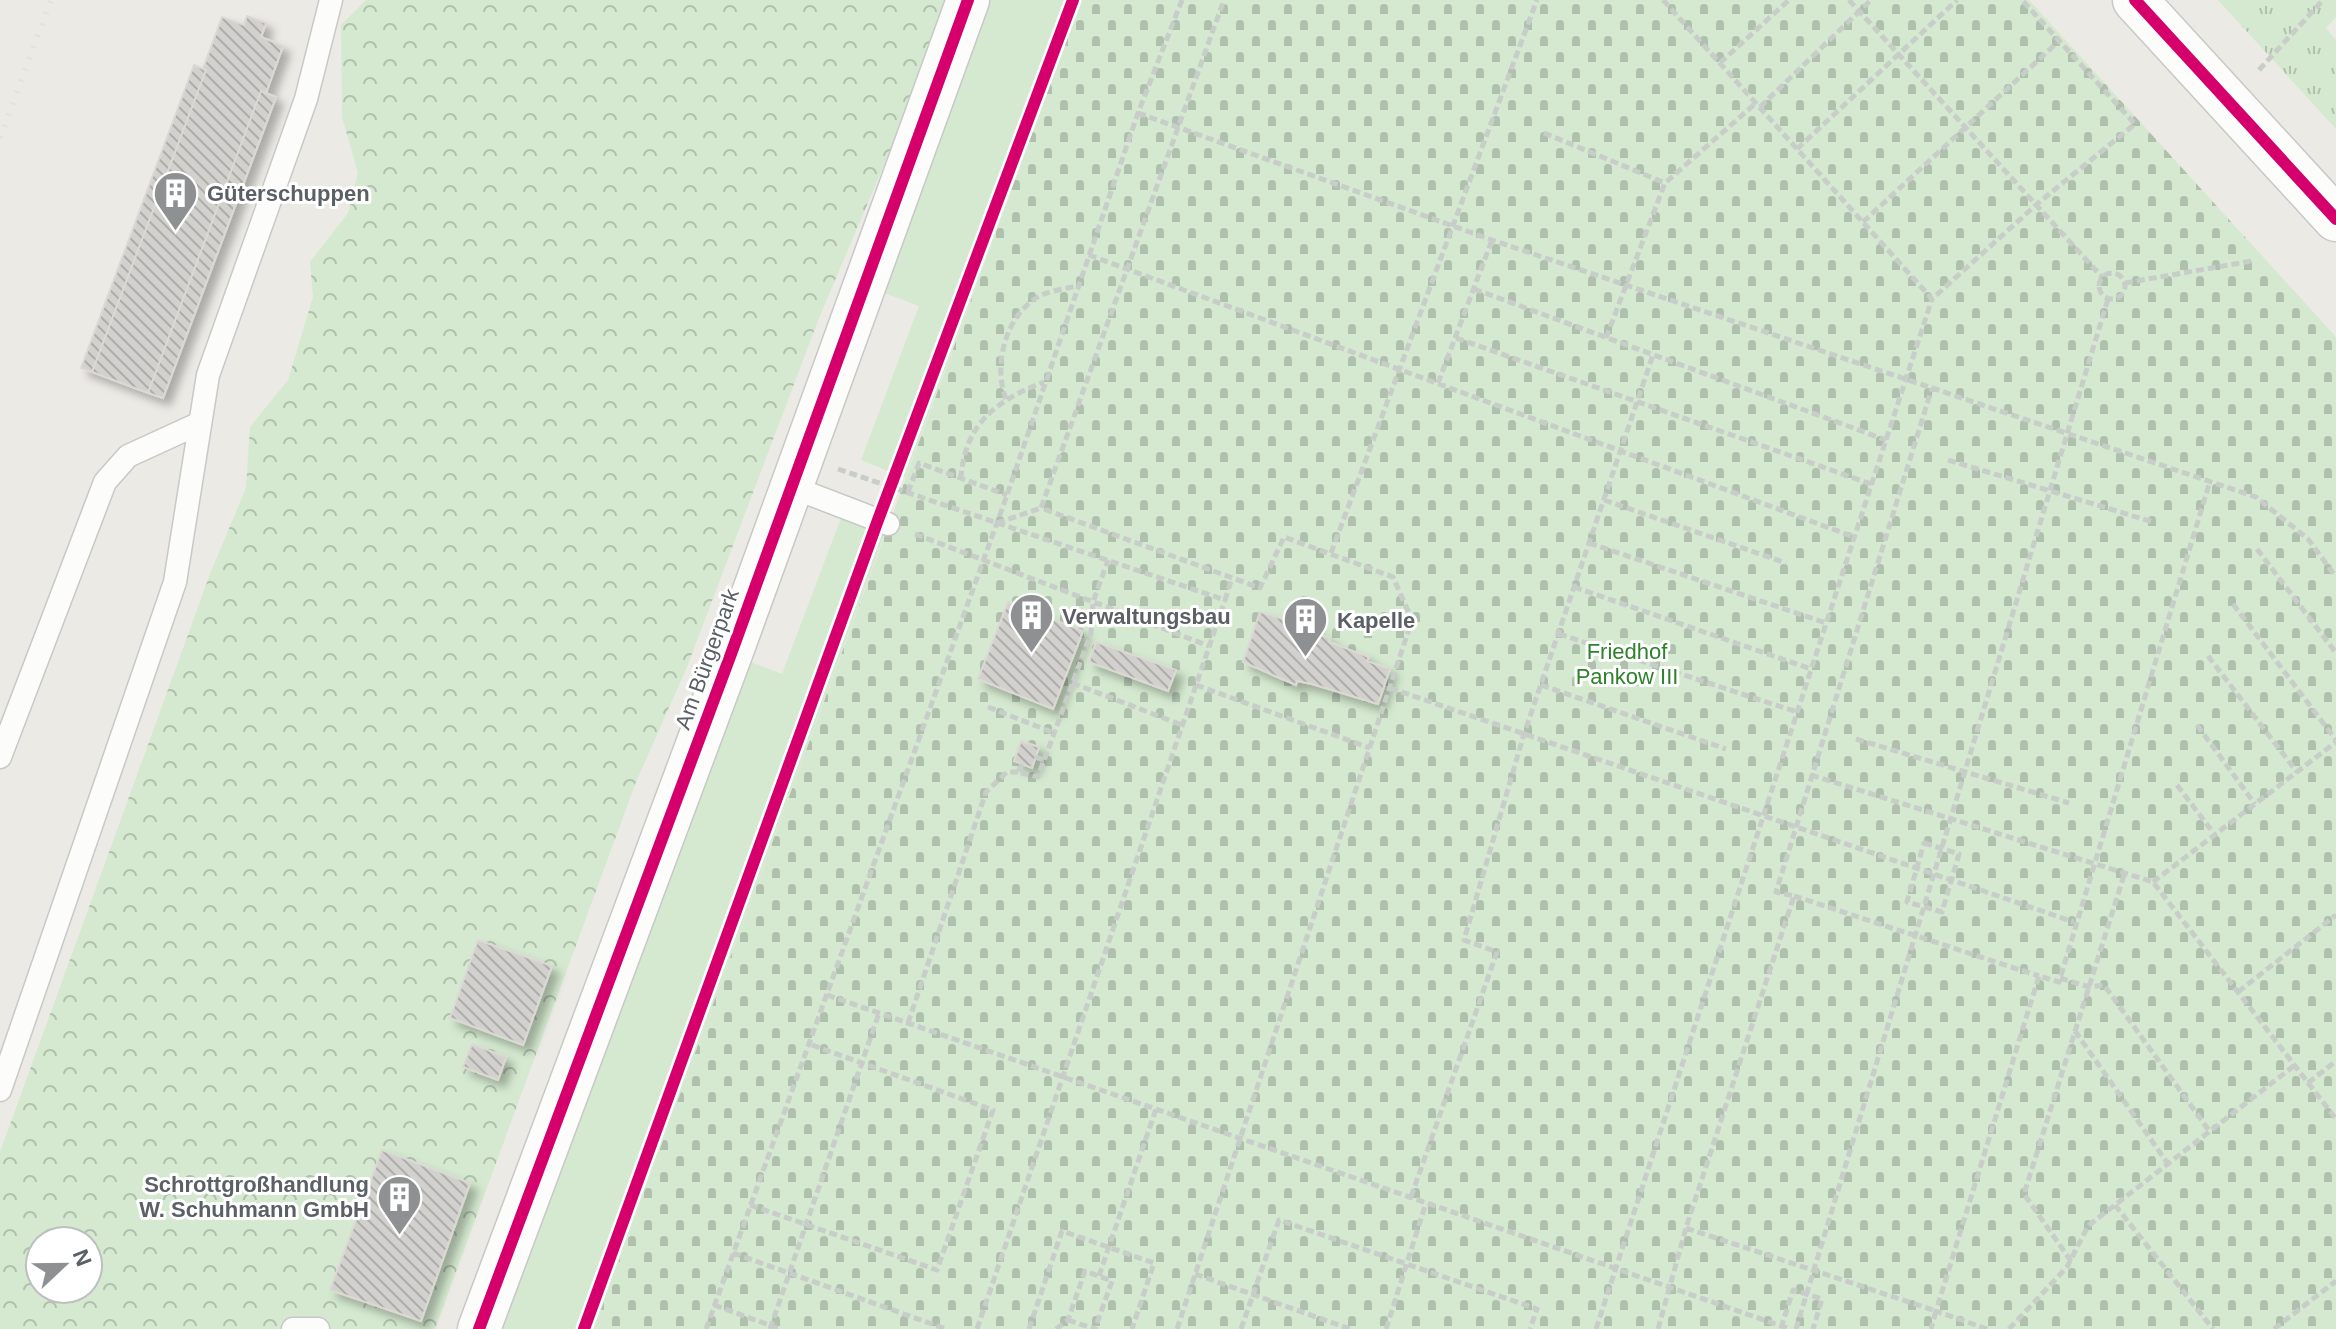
<svg xmlns="http://www.w3.org/2000/svg" width="2336" height="1329" font-family="Arial,sans-serif">
<style>
.green{fill:#d4e9cf}
.forest{fill:url(#forest-crowns);fill-rule:evenodd}
.cemetery{fill:url(#cemetery-stones)}
.park{fill:url(#park-tufts)}
.building{fill:url(#building-back-hatch);stroke:#dcd9d4;stroke-width:2;filter:url(#shadow)}
.lines{fill:none;stroke-linecap:round;stroke-linejoin:round}
.service-casing{stroke:#c8c8c8;stroke-width:25}
.minor-casing{stroke:#c8c8c8;stroke-width:45}
.secondary-casing{stroke:#c8c8c8;stroke-width:47}
.path{stroke:#c8cdc9;stroke-width:5;stroke-dasharray:8 4;stroke-linecap:butt}
.service{stroke:#fcfcfb;stroke-width:22}
.minor{stroke:#fcfcfb;stroke-width:42}
.secondary{stroke:#fcfcfb;stroke-width:44}
.rail{stroke:#e3e2e2;stroke-width:6;stroke-dasharray:2 10;stroke-linecap:butt}
.cycleway-casing{stroke:#fff;stroke-width:17}
.cycleway{stroke:#d6006c;stroke-width:12}
.labels{text-anchor:middle;dominant-baseline:central;stroke-width:6;stroke-linejoin:round;paint-order:stroke}
.poi-label{font-size:22px;font-weight:bold;fill:#5b6065;stroke:#fff;text-anchor:start}
.park-label{font-size:22px;fill:#2f822c;stroke:#fff}
.street-label{font-size:22px;fill:#5b6065;stroke:#fff}
</style>
<defs>
<pattern id="forest-crowns" width="20" height="18" patternUnits="userSpaceOnUse" patternTransform="scale(2)"><rect width="20" height="18" fill="#d4e9cf"/><path d="M2 6a3 3 0 1 1 6 0M12 15a3 3 0 1 1 6 0" fill="none" stroke="#afc0ac"/></pattern>
<pattern id="cemetery-stones" width="16" height="16" patternUnits="userSpaceOnUse" patternTransform="scale(2)"><rect width="16" height="16" fill="#d4e9cf"/><path d="M2 7V4a2 2 0 0 1 4 0v3zM10 15v-3a2 2 0 0 1 4 0v3z" fill="#afc0ac"/></pattern>
<pattern id="park-tufts" width="24" height="20" patternUnits="userSpaceOnUse" patternTransform="scale(2)"><rect width="24" height="20" fill="#d4e9cf"/><path d="M3 7l-1-3M5 7V3M7 7l1-3M15 17l-1-3M17 17v-4M19 17l1-3" fill="none" stroke="#afc0ac"/></pattern>
<pattern id="building-back-hatch" width="6" height="6" patternUnits="userSpaceOnUse" patternTransform="scale(2)"><rect width="6" height="6" fill="#d2d1ce"/><path d="M-1 5l2 2M0 0l6 6M5-1l2 2" fill="none" stroke="#adadab"/></pattern>
<filter id="shadow"><feDropShadow dx="7" dy="7" stdDeviation="4" flood-color="#0004"/></filter>
</defs>
<rect width="100%" height="100%" fill="#eceae5"/>
<!-- green -->
<path class="green" d="M985 0H1081L905 478 861 460 919 306 879 291Z
M841 518 885 533 594 1329H497L742 659 782 674Z"/>
<!-- forest -->
<path class="forest" d="M366 0H954L819 318 687 667 636 782 435 1329H0V1152L210 574 246 488 250 427 288 380 313 297 310 262 348 213 358 173 342 117 341 25ZM40 1241H88V1289H40Z"/>
<!-- cemetery -->
<path class="cemetery" d="M1081 0H2029L2336 337V1329H594Z"/>
<!-- park -->
<path class="park" d="M2218 0H2336V17L2326 28 2336 40V129Z"/>
<!-- building -->
<path class="building" d="M247 16 266 23 261 37 283 46 266 93 261 91 148 393 92 372 206 70 203 69 222 17 244 25Z
M194 65 206 70 92 372 81 368Z
M261 91 276 97 163 398 148 393Z
M1008 602 1083 631 1053 709 978 679Z
M1260 612 1317 629 1315 633 1330 638 1329 642 1369 657 1367 661 1390 669 1378 704 1312 684 1297 681 1296 685 1243 662Z
M1096 642 1176 670 1168 691 1089 662Z
M1021 741 1039 747 1032 768 1014 761Z
M478 940 552 966 523 1045 450 1018Z
M472 1044 506 1057 498 1080 463 1067Z
M382 1150 470 1183 421 1321 330 1290Z"/>
<g class="lines">
<defs>
<path id="service" d="M789 486 888 524
M0 757 105 482 128 456 200 423
M0 1090 175 582 208 375 306 99 331 0
M293 1329H318"/>
<path id="minor" d="M479 1329 731 654 968 0"/>
<path id="secondary" d="M2135 0 2336 219"/>
</defs>
<!-- service casing -->
<use href="#service" class="service-casing"/>
<!-- minor casing -->
<use href="#minor" class="minor-casing"/>
<!-- secondary casing -->
<use href="#secondary" class="secondary-casing"/>
<!-- path -->
<path class="path" d="M1663 0 1932 299 2037 204 2135 124 2022 0
M1849 0 2102 277
M1720 63 1789 0
M2259 70 2323 0
M1760 107 1871 0
M1138 113 1492 240 2256 497 2308 539 2336 577
M1544 133 1665 183
M1797 149 1957 0
M1863 222 2059 41
M1089 255 1854 537
M2099 286a13 13 0 1 1 26 0a13 13 0 1 1-26 0Z
M2125 283 2252 261
M1474 289 1886 440
M1456 338 1871 484
M1606 338 1665 183 1756 103
M1438 383 1492 240
M1006 399C993 366 1005 318 1036 298 1047 291 1064 289 1077 286
M1948 460 2153 522
M838 469 1225 600 1232 578
M961 479C964 424 997 400 1044 382
M908 492 919 463 1007 495
M1604 500 1786 563
M997 523 1041 508
M915 534 1209 646
M1589 543 1826 623
M2257 549 2336 653
M1331 553 1537 0
M1574 587 1811 669
M2233 604 2336 740
M1559 634 1797 712
M2208 656 2297 772
M1072 683 1182 725
M1196 685 1370 748
M1541 685 1726 749
M1390 688 2074 922
M988 707 1054 733
M2197 725 2255 804
M1856 739 2069 803
M1035 757 1045 760
M1022 764 1018 772 1038 777 1091 633 1093 602 1108 560
M1811 775 2153 882 2336 1119
M2177 785 2215 835
M1924 843 1959 854 1942 912 1907 902Z
M2153 882 2336 742
M1794 896 2039 976
M2060 978 2089 987 2104 985 2210 1132
M2238 992 2336 915
M827 995 1790 1329
M908 1023 986 792 1007 772H1018
M2075 1031 2168 1164
M2308 1083 2336 1061
M1411 1197 1497 952 1464 940 1524 734 1653 355
M750 1205 937 1270 993 1110 809 1044
M2115 1205 2213 1329
M1686 1228 1936 1311 1931 1329
M733 1253 946 1329
M2071 1261 2024 1194 2125 872
M1195 1274 1350 1329
M1099 1276 1156 1109
M714 1305 780 1329
M1068 1320 1095 1329
M1781 1328 1793 1290 1822 1299 1813 1329
M706 1329 1007 495 1138 113 1182 0
M770 1329 879 1013
M977 1329 1225 600
M1029 1329 1062 1231 1154 1263 1132 1329
M1056 1329 1068 1320 1085 1271 1112 1281 1095 1329
M1177 1329 1412 620 1393 577 1284 537 1260 588 1041 508 1224 0
M1241 1329 1279 1220 1537 1309 1530 1329
M1386 1329 1426 1203
M1596 1329 1932 299
M1658 1329 1686 1228 1794 896 1776 892 1932 388
M1796 1329 2108 299
M1987 1329 1936 1311 2039 976 2059 982 2210 481
M2009 1329 2067 1267 2088 1226 2295 1065
M2274 1329 2336 1281"/>
<!-- service -->
<use href="#service" class="service"/>
<!-- minor -->
<use href="#minor" class="minor"/>
<!-- secondary -->
<use href="#secondary" class="secondary"/>
<!-- rail -->
<path class="rail" d="M0 138 51 0"/>
<defs>
<path id="cycleway" d="M2135 0 2336 219
M479 1329 731 654 968 0
M584 1329 878 520 1073 0"/>
</defs>
<!-- cycleway casing -->
<use href="#cycleway" class="cycleway-casing"/>
<!-- cycleway -->
<use href="#cycleway" class="cycleway"/>
</g>
<!-- icons -->
<defs>
<symbol id="building-pin" viewBox="-11 -11 22 30"><path d="M0 17L-7.5 6A9.5 9.5 0 1 1 7.5 6Z" fill="#8e9092" stroke="#fff"/><path d="M-4-6H4V6H1V3H-1V6H-4ZM-2.5-4.3h1.7v1.8h-1.7ZM.8-4.3h1.7v1.8H.8ZM-2.5-1h1.7V.8h-1.7ZM.8-1h1.7V.8H.8Z" fill="#fff"/></symbol>
</defs>
<g fill-rule="evenodd">
<use href="#building-pin" x="150" y="168" width="51" height="69"/>
<use href="#building-pin" x="1006" y="590" width="51" height="69"/>
<use href="#building-pin" x="1280" y="594" width="51" height="69"/>
<use href="#building-pin" x="374" y="1172" width="51" height="69"/>
</g>
<g class="labels">
<!-- poi labels -->
<g class="poi-label">
<text x="207" y="193">Güterschuppen</text>
<text x="1062" y="616">Verwaltungsbau</text>
<text x="1337" y="620">Kapelle</text>
<text x="369" y="1184" text-anchor="end">Schrottgroßhandlung<tspan x="369" dy="25">W. Schuhmann GmbH</tspan></text>
</g>
<!-- park labels -->
<g class="park-label">
<text x="1627" y="651">Friedhof<tspan x="1627" dy="25">Pankow III</tspan></text>
</g>
<!-- street labels -->
<g class="street-label">
<text transform="translate(707 659) rotate(-70)">Am Bürgerpark</text>
</g>
</g>
<!-- north arrow -->
<g transform="translate(64 1265) rotate(68)"><circle r="38" fill="#ffffff" stroke="#bdbfc1" stroke-width="2"/>
<path d="M0-6L14 30L0 20L-14 30Z" fill="#8e9092"/>
<text y="-12" font-size="22" font-weight="bold" text-anchor="middle" fill="#5b6065">N</text>
</g>
</svg>
